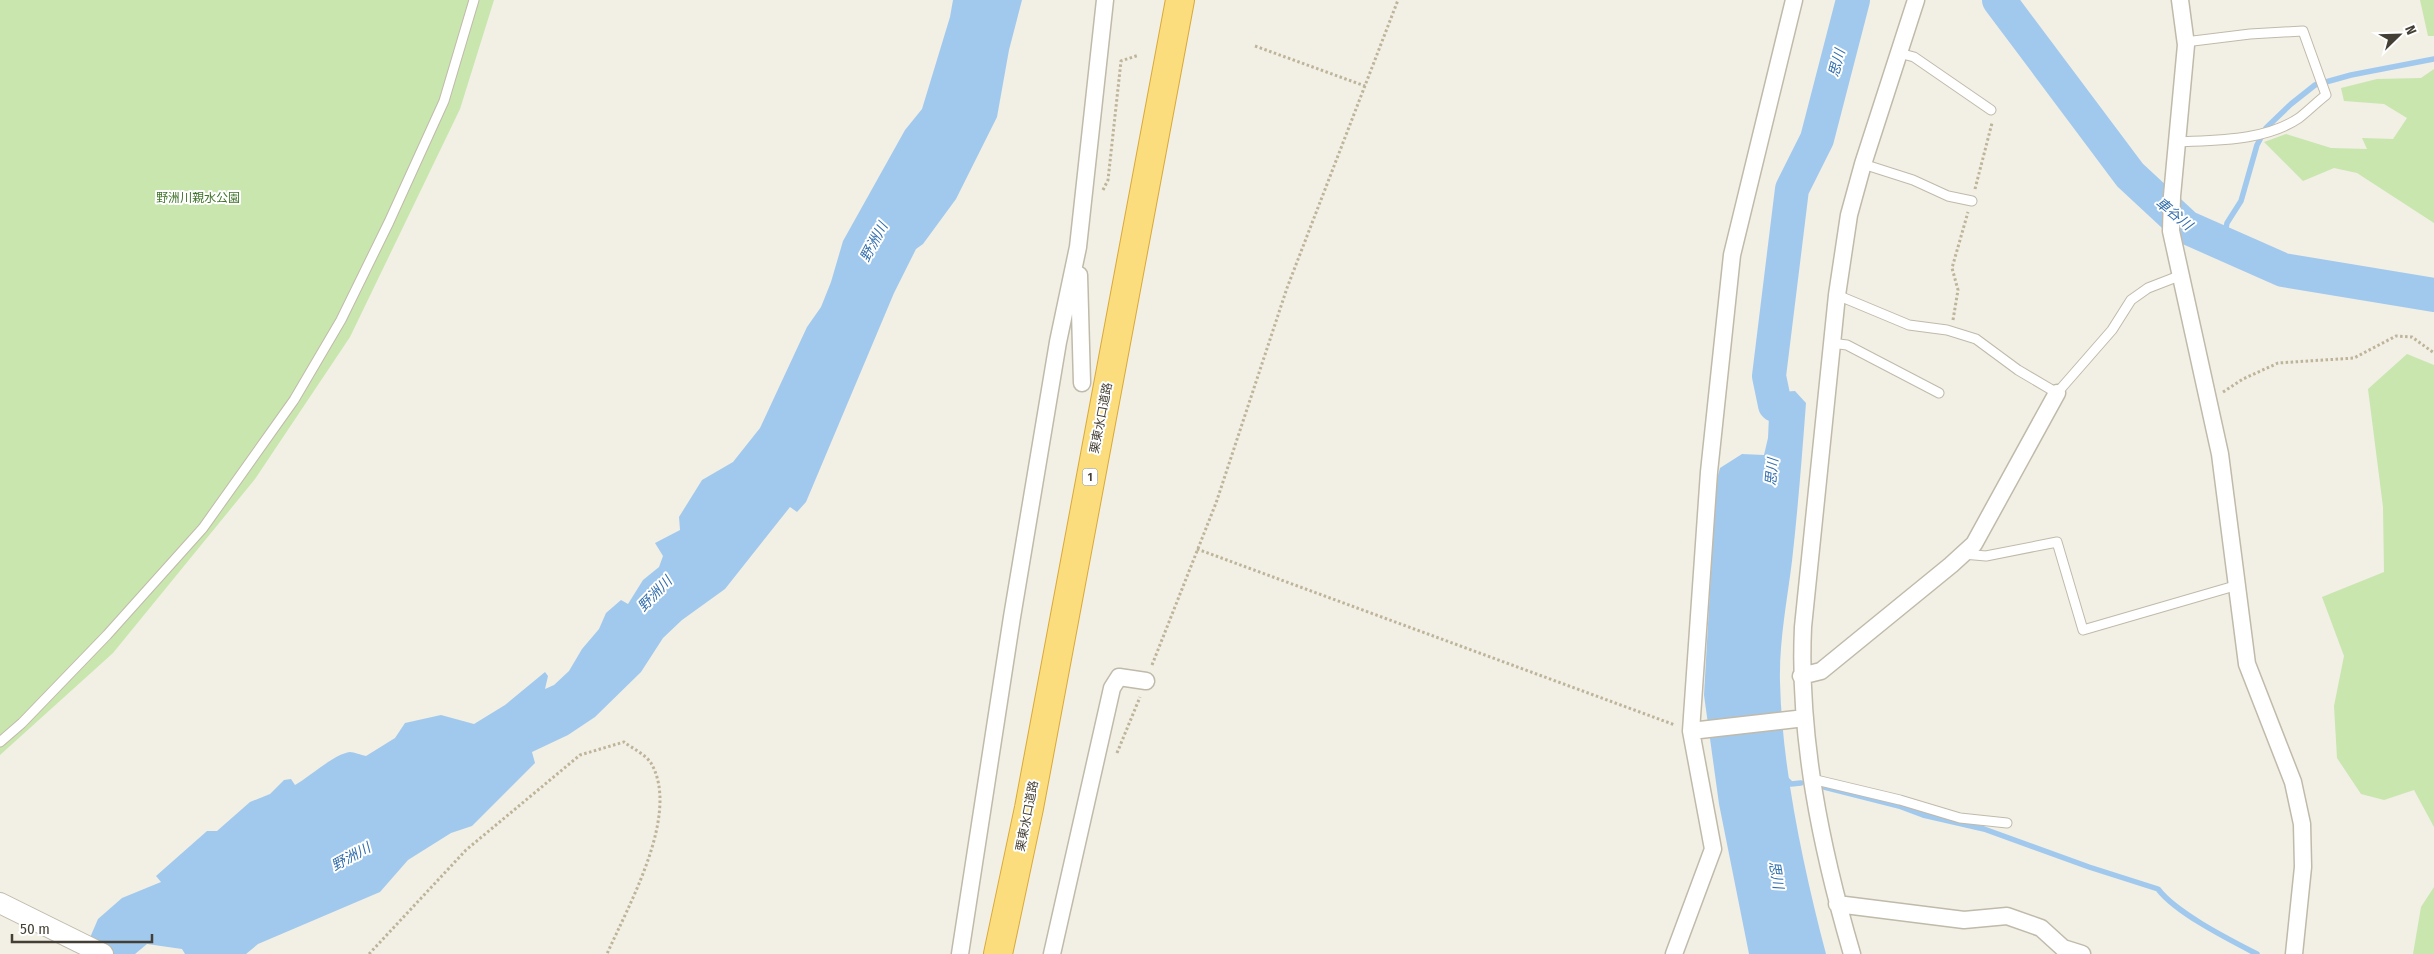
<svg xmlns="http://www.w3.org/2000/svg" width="2434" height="954" font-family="'Fira Sans Condensed','Noto Sans JP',sans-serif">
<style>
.green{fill:#c8e6ae}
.water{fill:#a1c9ee}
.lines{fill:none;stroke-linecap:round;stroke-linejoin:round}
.stream{stroke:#a1c9ee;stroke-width:5.5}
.river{stroke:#a1c9ee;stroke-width:34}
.service-casing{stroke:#c0baaa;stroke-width:11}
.minor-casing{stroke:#c0baaa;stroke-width:19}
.tertiary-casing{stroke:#c0baaa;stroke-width:22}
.trunk-casing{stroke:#d9a937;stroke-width:30}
.path{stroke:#beb499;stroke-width:3;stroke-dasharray:2.5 2.5;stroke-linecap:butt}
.service{stroke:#fff;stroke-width:9}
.minor{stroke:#fff;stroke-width:16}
.tertiary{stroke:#fff;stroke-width:20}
.trunk{stroke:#fbdd7e;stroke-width:28}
.labels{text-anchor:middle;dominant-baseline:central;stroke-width:4;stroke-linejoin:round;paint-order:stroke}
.shield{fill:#fff;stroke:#7c7971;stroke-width:1}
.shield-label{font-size:11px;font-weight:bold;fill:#443f34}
.park-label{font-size:12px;fill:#407429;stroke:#fff}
.street-label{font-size:12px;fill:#443f34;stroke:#fff}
.water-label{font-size:14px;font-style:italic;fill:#316fad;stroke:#fff}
</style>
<rect width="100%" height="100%" fill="#f2efe5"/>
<!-- green -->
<path class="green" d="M0 0H494L460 109 350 337 255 479 113 653 0 755Z
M2420 0H2434V36H2428Z
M2434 69V223L2357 173 2334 168 2303 181 2264 142 2286 134 2331 148 2367 149 2362 138 2393 139 2407 118 2384 104 2344 101 2341 88 2377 79 2421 78Z
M2407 354 2434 365V827L2414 790 2384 800 2361 794 2337 758 2334 706 2344 656 2322 597 2384 572 2383 507 2368 389Z
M2434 887V954H2413L2421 907Z"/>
<!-- water -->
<path class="water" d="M953 0H1022L1009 50 997 117 956 199 923 244 916 249 894 293 806 502 797 512 790 507 725 589 682 620 663 638 641 672 595 717 568 735 532 752 535 763 472 826 451 833 408 860 380 892 258 944 246 954H185L182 949 147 944 135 954H83L98 919 122 898 161 882 156 876 207 831H217L250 802 270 794 284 780 291 779 295 785C311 776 334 754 350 752 354 752 361 755 366 756L395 738 405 723 441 715 474 724 505 705 545 672 548 676 545 689 554 685 569 671 582 649 599 629 606 613 621 600 628 604 643 580 659 567 663 556 655 543 680 530 679 517 702 480 733 462 760 428 807 327 821 307 831 282 843 241 905 130 922 109 950 17Z
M1770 356 1781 392 1795 391 1806 403C1802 456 1798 508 1792 561 1787 601 1779 642 1780 682 1782 769 1804 870 1826 954H1749L1719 804 1704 695 1716 483 1720 468 1742 454 1764 455 1768 438 1770 395 1765 376Z"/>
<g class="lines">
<!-- stream -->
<path class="stream" d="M2214 240 2225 233 2227 223 2241 201 2257 145 2266 128 2291 104 2315 85 2351 75 2434 59
M1787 780 1791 784 1801 783
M1824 787 1899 806 1923 815 1984 829 2089 867 2158 889C2176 913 2230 940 2257 954"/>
<!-- river -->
<path class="river" d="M1999 0 2130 175 2186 227 2283 270 2434 295
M1775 405 1769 376 1792 189 1817 139 1853 0"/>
<defs>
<path id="service" d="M1899 53 1914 57 1991 110
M2178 142C2217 140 2265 141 2299 118 2308 111 2317 102 2326 95L2303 31 2250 34 2185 42
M1863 164 1913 180 1948 196 1972 201
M1837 295 1909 325 1947 330 1976 339 2018 370 2057 393 2112 330 2131 300 2148 288 2179 276
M1831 343 1847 345 1939 393
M1963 554 1986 556 2057 542 2083 630 2238 585
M0 742 22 723 107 635 203 528 294 400 341 320 389 222 444 101 474 0
M1812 779 1900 800 1960 818 2007 823"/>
<path id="minor" d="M2180 0 2186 45 2172 196 2171 231 2220 454 2247 664 2293 782 2302 824 2303 867 2294 954
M1079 275 1082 383
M1801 676 1821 671 1951 565 1974 544 2057 393
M1691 731 1805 718
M1837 904 1964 920 2007 916 2041 928 2063 948 2082 954
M960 954 1012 617 1058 342 1078 247 1105 0
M1052 954 1112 688 1119 677 1146 681
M1674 954 1713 849 1691 731 1709 472 1732 255 1794 0
M1852 954C1821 848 1798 737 1803 627L1837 295 1849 215 1863 164 1916 0"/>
<path id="tertiary" d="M0 903 103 954"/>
<path id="trunk" d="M998 954 1029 808 1180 0"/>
</defs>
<!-- service casing -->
<use href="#service" class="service-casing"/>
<!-- minor casing -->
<use href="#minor" class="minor-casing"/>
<!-- tertiary casing -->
<use href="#tertiary" class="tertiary-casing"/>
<!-- trunk casing -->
<use href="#trunk" class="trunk-casing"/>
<!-- path -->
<path class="path" d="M1255 46 1365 86
M1975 189 1992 123
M1103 190 1108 180 1121 61 1139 55
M1953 320 1958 290 1952 268 1968 212
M2223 392 2243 379 2278 363 2354 358 2396 336 2412 337 2434 353
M1197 549 1675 725
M1152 665 1216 503 1287 288 1398 0
M1117 753 1140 697
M369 954 466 850 580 755 624 742C632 748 646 755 651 763 681 814 628 906 607 954"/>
<!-- service -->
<use href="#service" class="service"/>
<!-- minor -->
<use href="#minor" class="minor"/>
<!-- tertiary -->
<use href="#tertiary" class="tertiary"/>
<!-- trunk -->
<use href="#trunk" class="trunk"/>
</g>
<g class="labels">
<!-- shield labels -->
<rect class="shield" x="1082.5" y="468.5" width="15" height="17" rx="4"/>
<g class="shield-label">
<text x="1090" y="477">1</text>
</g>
<!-- park labels -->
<g class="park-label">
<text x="198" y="198">野洲川親水公園</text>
</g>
<!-- street labels -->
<g class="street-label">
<text transform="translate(1101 418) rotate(-79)">栗東水口道路</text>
<text transform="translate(1027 816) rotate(-79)">栗東水口道路</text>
</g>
<!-- water labels -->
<g class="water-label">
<text transform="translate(1837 63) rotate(-75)">思川</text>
<text transform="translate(2174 214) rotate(39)">車谷川</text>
<text transform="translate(874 242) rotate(-62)">野洲川</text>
<text transform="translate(1772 472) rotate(-85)">思川</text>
<text transform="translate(655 594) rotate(-46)">野洲川</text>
<text transform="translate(351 857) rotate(-29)">野洲川</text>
<text transform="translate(1776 875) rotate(80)">思川</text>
</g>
</g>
<!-- north arrow -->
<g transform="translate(2399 35) rotate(67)" stroke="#ffffff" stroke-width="4" paint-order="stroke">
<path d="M0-4L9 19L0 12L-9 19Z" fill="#443f34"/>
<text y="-8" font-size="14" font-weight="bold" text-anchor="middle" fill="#443f34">N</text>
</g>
<!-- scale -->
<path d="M12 934v8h140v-8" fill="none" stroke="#443f34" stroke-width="2.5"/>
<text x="20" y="934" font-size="15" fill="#443f34" stroke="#ffffff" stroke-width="4" paint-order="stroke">50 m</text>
</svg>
